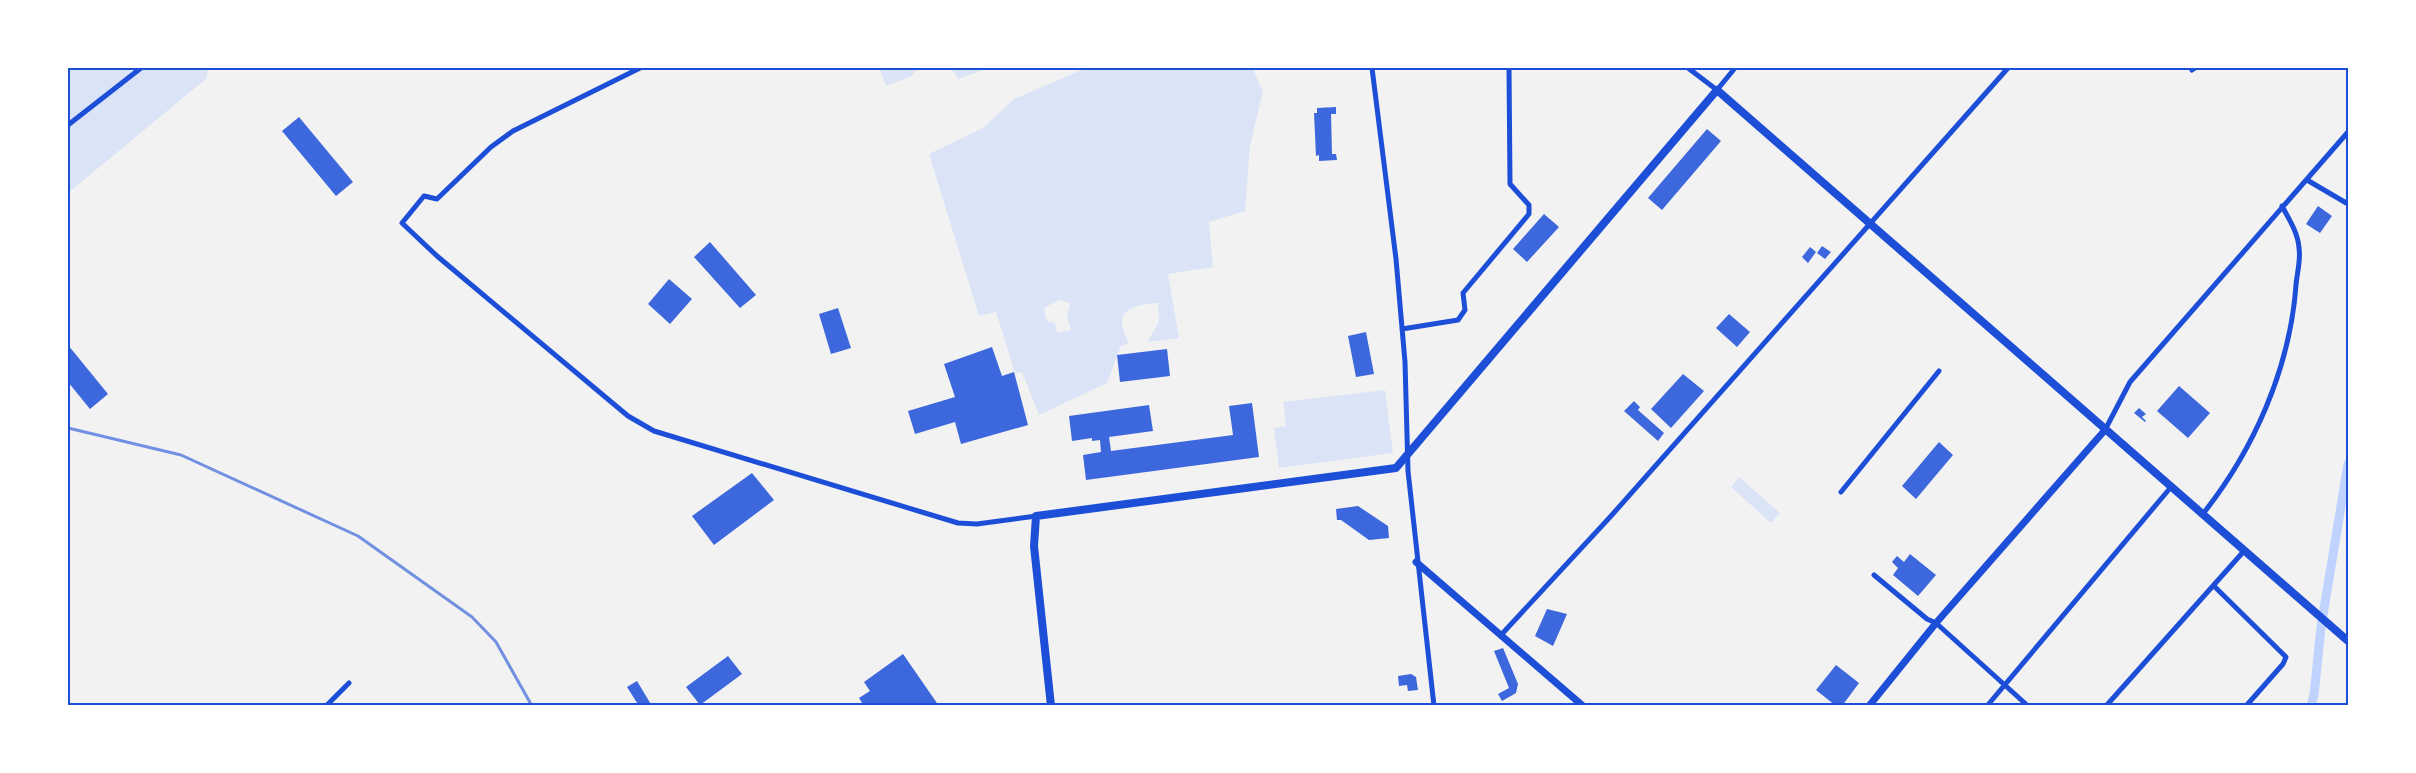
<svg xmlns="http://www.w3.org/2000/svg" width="2416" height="773" font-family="Ubuntu,sans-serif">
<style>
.green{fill:#dbe4f7;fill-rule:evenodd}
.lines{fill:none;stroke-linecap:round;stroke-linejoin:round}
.canal{stroke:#bfd3fe;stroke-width:9}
.building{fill:#3d67dc}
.minor{stroke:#1d4ed8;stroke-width:5}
.tertiary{stroke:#1d4ed8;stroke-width:7}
.secondary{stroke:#1d4ed8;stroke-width:8}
.rail{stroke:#7290e2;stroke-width:3}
.neatline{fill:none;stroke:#1d4ed8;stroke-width:2}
</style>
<rect width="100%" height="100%" fill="#f2f2f2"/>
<!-- green -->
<path class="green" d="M68 68H208L207 78 68 193Z
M879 68H917L912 76 886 86Z
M951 68H983V70L958 79Z
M1086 68H1252L1263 91 1250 145 1245 211 1209 222 1213 267 1168 274 1179 338 1147 342 1159 322 1158 303C1128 305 1112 313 1129 343L1121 346 1107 383 1039 415 1022 372 1015 373 996 312 979 316 929 154 983 128 1014 99ZM1059 300 1070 303 1067 316 1071 330 1057 333 1055 323 1047 321 1044 308Z
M1385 390 1393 453 1279 468 1274 428 1286 426 1283 402Z
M1739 477 1780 513 1771 523 1731 487Z"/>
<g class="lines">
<!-- canal -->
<path class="canal" d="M2311 706 2314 695 2321 627 2348 464"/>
</g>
<!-- building -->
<path class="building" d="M1336 107V114H1331L1332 154H1336L1337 160 1319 161V155L1316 156 1314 113H1317V108Z
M299 117 353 182 336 196 282 131Z
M1707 129 1721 141 1662 210 1648 198Z
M2318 206 2332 216 2320 233 2306 224Z
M1544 214 1559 227 1527 262 1513 249Z
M710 242 756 295 740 308 694 257Z
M1822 246 1831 252 1825 259 1817 253Z
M1810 247 1816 252 1808 263 1802 257Z
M669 279 692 299 670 324 648 304Z
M838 308 851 348 831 354 819 314Z
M1729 314 1750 332 1737 347 1716 328Z
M1366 332 1374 374 1356 377 1348 336Z
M68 345 108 394 90 409 68 382Z
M992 347 1002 376 1014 372 1028 425 961 444 955 422 915 434 908 411 955 397 944 364Z
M1167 349 1170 376 1120 382 1117 355Z
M1683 374 1704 391 1671 428 1651 409Z
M2179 386 2210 413 2188 438 2157 411Z
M1634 401 1640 407 1638 410 1664 433 1658 441 1624 411Z
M1252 403 1259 457 1086 480 1083 455 1101 452 1100 440 1092 441V438L1072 441 1069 416 1149 405 1153 431 1109 437 1111 451 1233 435 1229 406Z
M2139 408 2146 414 2142 417 2146 421 2145 422 2134 413Z
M1939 442 1953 455 1916 499 1902 486Z
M752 473 774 500 714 545 692 516Z
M1358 506 1388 526 1389 538 1369 540 1341 520H1337L1336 509Z
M1910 554 1936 575 1918 596 1893 575 1898 568 1892 562 1897 556 1904 562Z
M1547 609 1567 614 1553 646 1535 636Z
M1503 648 1518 684 1516 693 1502 701 1498 694 1509 688 1494 651Z
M903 654 939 706H864L859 698 870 691 864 682Z
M728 656 742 674 700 705 686 687Z
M1836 665 1859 683 1842 706H1836L1816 690Z
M1411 674 1416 677 1418 690 1408 691 1407 685 1399 686 1398 676Z
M637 681 652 706H639L627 687Z"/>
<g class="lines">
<!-- minor -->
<path class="minor" d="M640 68 513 131 491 147 437 199 424 196 402 223 437 256 628 416 654 431 958 523 977 524 1036 516
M1372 68 1396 259 1405 362 1408 471 1434 706
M1688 68 1717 90 1735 68
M2192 70 2195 68
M68 125 141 68
M2307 180 2348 204
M1402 329 1458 320 1465 310 1463 293 1529 214V205L1510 184 1509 68
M2105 430 2130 382 2348 132
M1841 492 1939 371
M2202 515C2254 450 2290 368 2296 285 2297 273 2301 260 2299 248 2298 233 2289 219 2282 206
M1874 575 1927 619 1936 623 2028 706
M2214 586 2286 657 2283 664 2246 706
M1501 635 1611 516 2008 68
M326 706 349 683
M1987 706 2171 487
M2106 706 2244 551"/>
<!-- tertiary -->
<path class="tertiary" d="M1416 562 1583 706
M1869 706 1936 623 2105 430"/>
<!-- secondary -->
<path class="secondary" d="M1051 706 1034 546 1036 516 1396 468 1717 90 2348 641"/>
<!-- rail -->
<path class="rail" d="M68 428 181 455 358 536 472 617 496 642 532 706"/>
</g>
<!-- border -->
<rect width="2416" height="773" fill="none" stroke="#ffffff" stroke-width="138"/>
<rect x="69" y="69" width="2278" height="635" class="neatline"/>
</svg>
